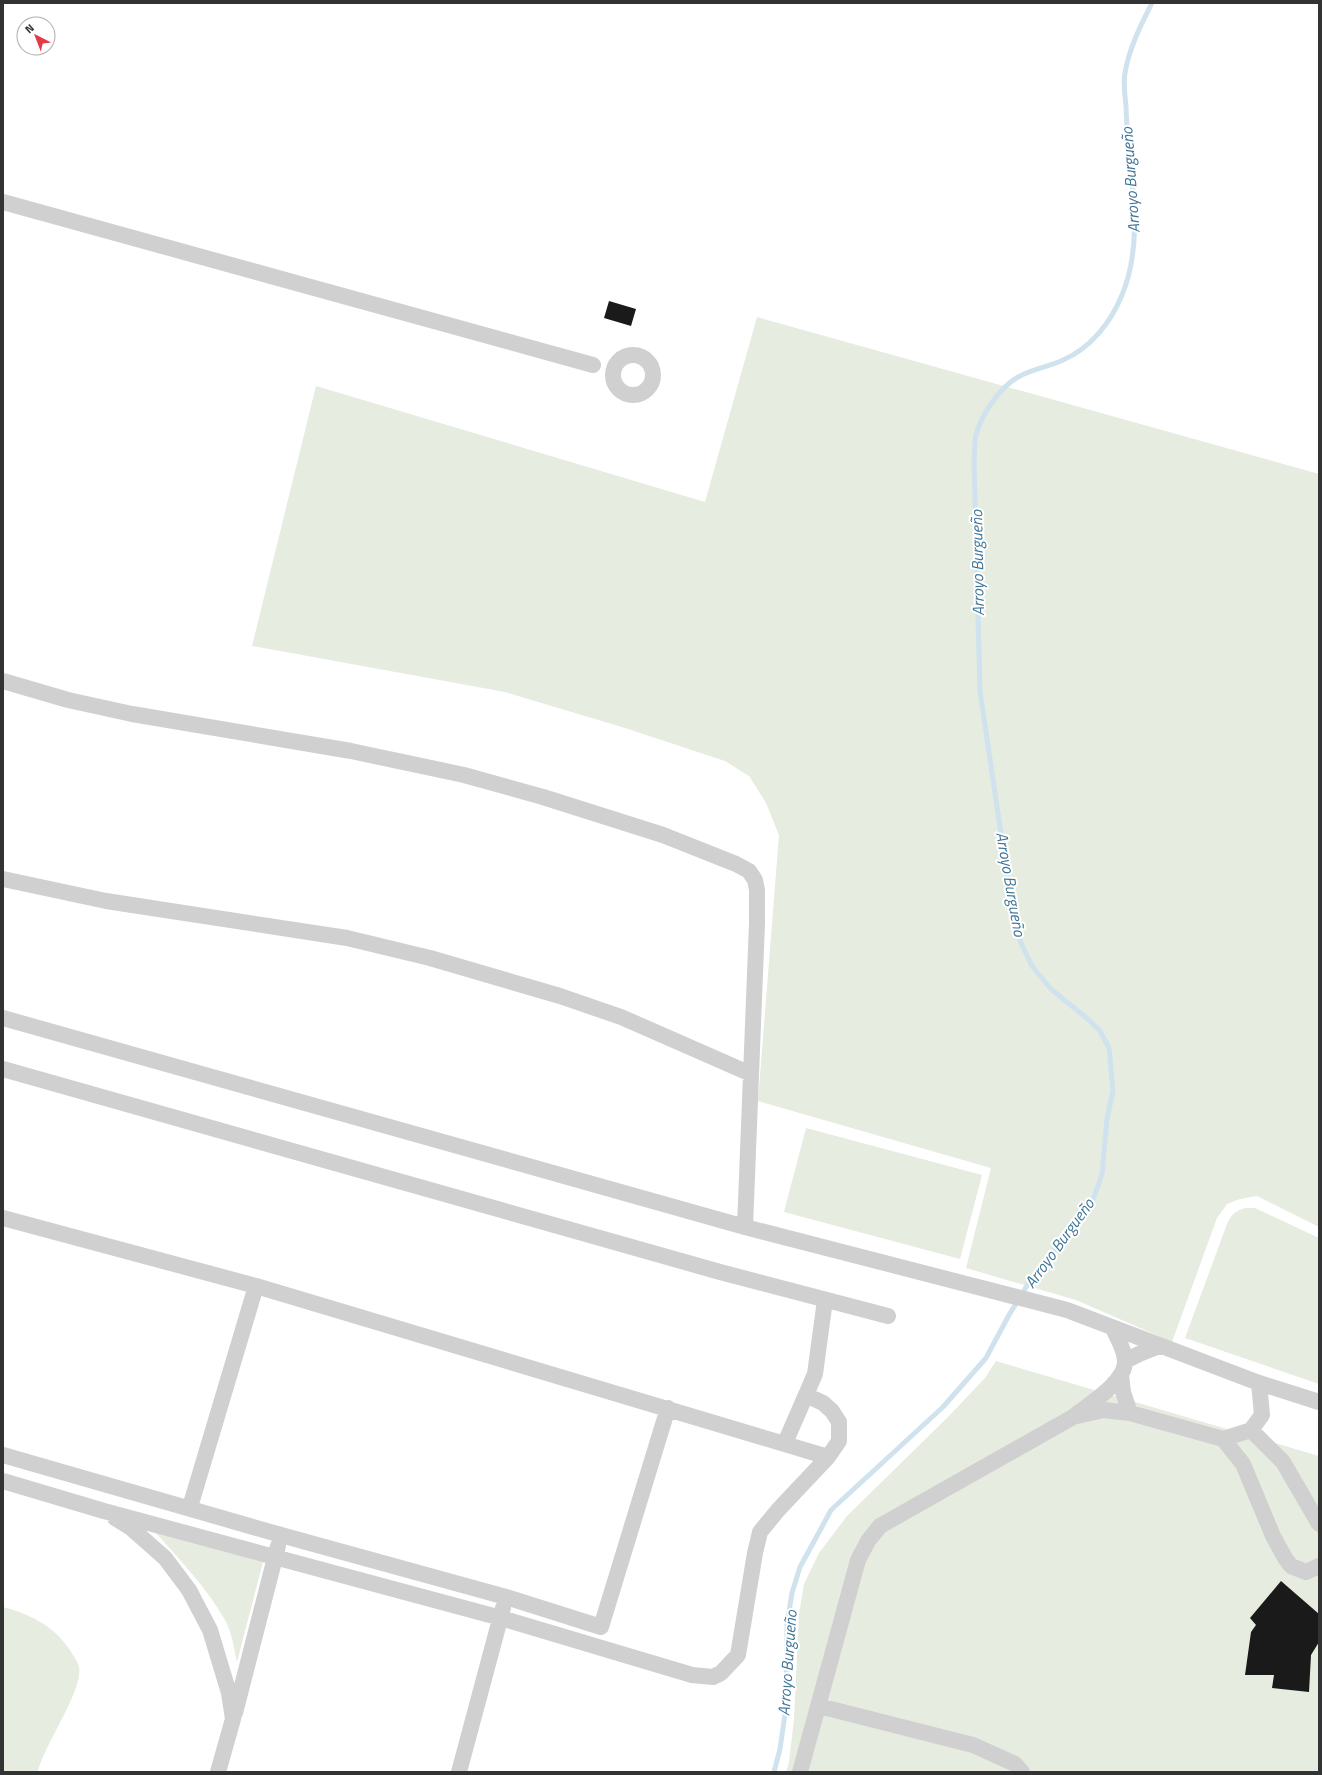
<svg xmlns="http://www.w3.org/2000/svg" width="1322" height="1775" font-family="'Titillium Web',sans-serif">
<style>
.green{fill:#e6ecdf}
.lines{fill:none;stroke-linecap:round;stroke-linejoin:round}
.stream{stroke:#cfe2ee;stroke-width:5}
.building{fill:#1a1a1a}
.minor{stroke:#d0d0d0;stroke-width:16}
.labels{text-anchor:middle;dominant-baseline:central;stroke-width:4;stroke-linejoin:round;paint-order:stroke}
.water-label{font-size:16px;font-style:italic;fill:#3f7597;stroke:#fff}
</style>
<rect width="100%" height="100%" fill="#fff"/>
<!-- green -->
<path class="green" d="M757 317 1319 474V1227L1257 1196 1240 1199 1227 1204 1217 1218 1172 1342 1076 1300 966 1268 991 1168 758 1101 779 835 766 803 749 776 725 761 625 728 505 692 252 646 316 386 705 502Z
M806 1128 982 1175 960 1259 784 1212Z
M1245 1208H1255L1319 1238V1384L1185 1338 1227 1224C1231 1215 1235 1211 1245 1208Z
M996 1361 1319 1456V1772H786L789 1762 794 1719 799 1614 804 1584 819 1553 847 1516 949 1416 985 1378Z
M156 1533 263 1562 237 1662C234 1649 232 1632 225 1620 207 1588 180 1560 156 1533Z
M3 1607C27 1613 52 1625 67 1646 71 1652 77 1660 79 1667 84 1690 43 1746 38 1772H3Z"/>
<g class="lines">
<!-- stream -->
<path class="stream" d="M774 1772 780 1749 786 1707 787 1624 792 1593 800 1567 817 1536 831 1510 943 1407 986 1358 1009 1315 1033 1276 1083 1215 1093 1200 1102 1174 1107 1119 1113 1091 1109 1048 1100 1031 1089 1020 1051 989 1032 966 1021 943 1014 922 980 691 974 462C975 453 974 443 976 435 981 415 1000 387 1018 377 1033 369 1048 367 1063 360 1091 348 1111 322 1122 295 1147 235 1127 168 1126 106 1125 96 1123 84 1125 73 1129 48 1141 25 1152 3"/>
</g>
<!-- building -->
<path class="building" d="M609 301 636 309 631 326 604 318Z
M1281 1581 1319 1614V1642L1311 1655 1309 1692 1272 1688 1274 1675H1245L1251 1632 1256 1625 1250 1618Z"/>
<g class="lines">
<!-- minor -->
<path class="minor" d="M3 202 593 365
M613 375a20 20 0 1 1 40 0a20 20 0 1 1-40 0Z
M3 681 68 700 132 714 351 751 464 775 543 797 663 835 736 864 749 871 755 880 757 890V923L745 1227
M3 879 106 901 347 938 430 958 560 996 621 1017 751 1074
M3 1018 745 1227 1067 1310 1259 1383 1319 1402
M3 1069 720 1272 888 1316
M3 1218 256 1286 828 1457 839 1441V1422L832 1411 823 1403 806 1395
M1125 1361 1139 1354 1159 1346
M1121 1375 1123 1392 1130 1413
M1077 1416 1104 1410 1130 1413 1223 1439 1251 1430 1262 1415 1259 1383
M1251 1430 1283 1462 1319 1524
M1223 1439 1243 1464 1273 1536 1285 1558 1291 1566 1306 1572 1319 1566
M785 1443 815 1374 825 1300
M3 1455 281 1535 506 1597 601 1627 668 1408
M3 1481 104 1511 501 1618 692 1675 713 1677 721 1673 738 1655 755 1553 760 1532 778 1510 828 1457
M190 1507 256 1286
M115 1518 131 1528 165 1558 189 1590 210 1630 229 1693 233 1719 218 1772
M819 1706 973 1745 1015 1764 1022 1772
M235 1713 278 1546
M459 1772 503 1608
M800 1772 858 1560 868 1541 880 1526 1073 1417C1088 1405 1126 1382 1125 1361 1125 1350 1117 1338 1113 1328"/>
</g>
<g class="labels">
<!-- water labels -->
<g class="water-label">
<text transform="translate(1130 180) rotate(-94)">Arroyo Burgueño</text>
<text transform="translate(977 563) rotate(-91)">Arroyo Burgueño</text>
<text transform="translate(1011 884) rotate(80)">Arroyo Burgueño</text>
<text transform="translate(1059 1243) rotate(-54)">Arroyo Burgueño</text>
<text transform="translate(787 1663) rotate(-86)">Arroyo Burgueño</text>
</g>
</g>
<!-- border -->
<rect width="1322" height="1775" fill="none" stroke="#333333" stroke-width="8"/>
<!-- north arrow -->
<g transform="translate(36 36) rotate(318)"><circle r="19" fill="#ffffff" stroke="#adadad"/>
<path d="M0-3L7 15L0 10L-7 15Z" fill="#e63946"/>
<text y="-6" font-size="11" font-weight="bold" text-anchor="middle" fill="#333333">N</text>
</g>
</svg>
